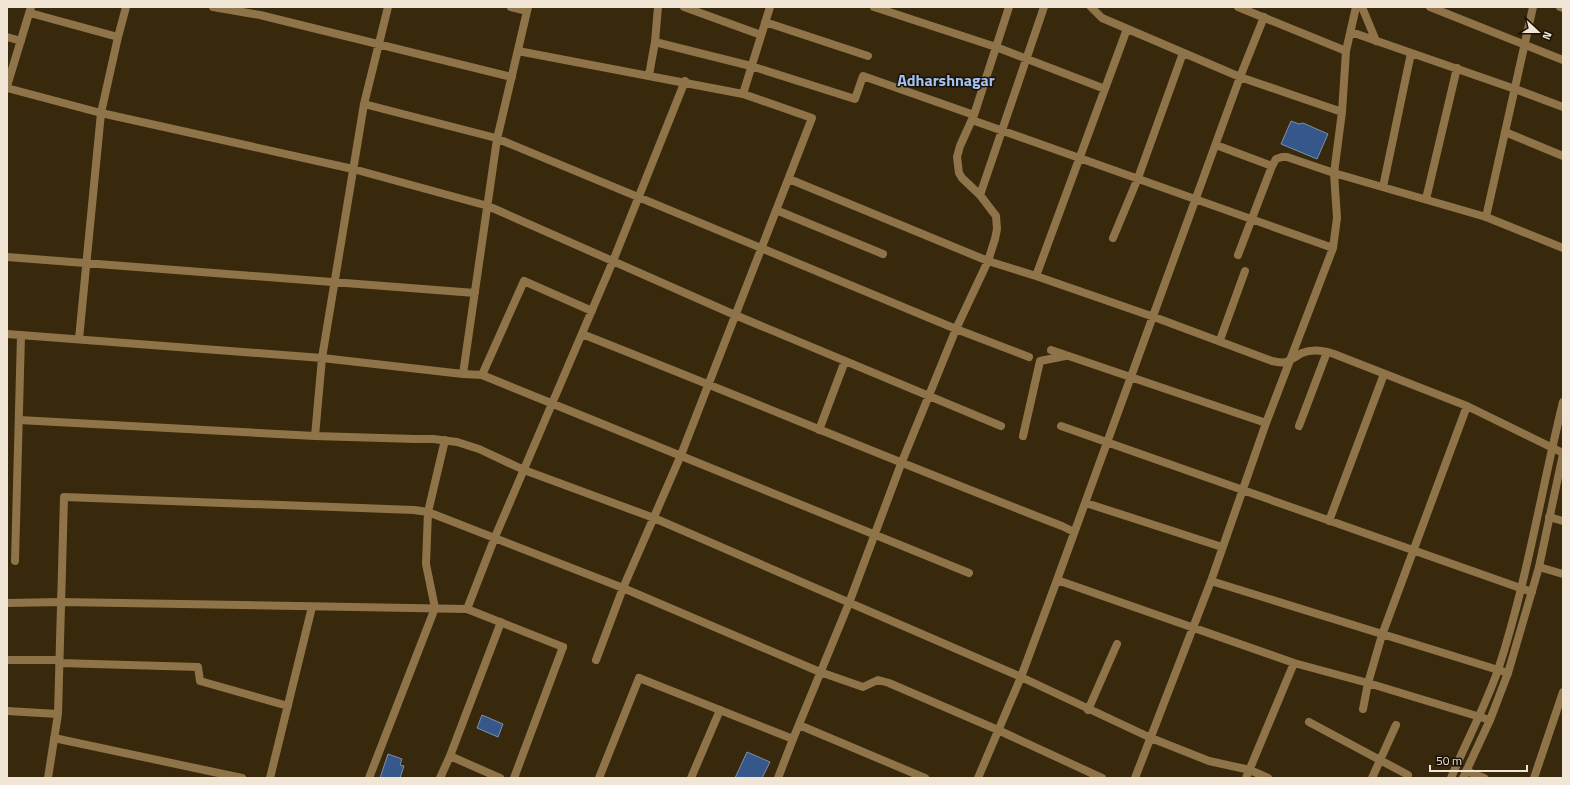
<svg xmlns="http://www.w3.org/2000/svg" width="1570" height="785" font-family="'Titillium Web',sans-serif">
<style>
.building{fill:#365789;stroke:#7d90ad}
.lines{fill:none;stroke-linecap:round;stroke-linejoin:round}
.minor{stroke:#8f744a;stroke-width:8}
.tertiary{stroke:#8f744a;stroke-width:8}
.labels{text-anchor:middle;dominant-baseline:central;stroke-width:3;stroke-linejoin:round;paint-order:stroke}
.neighbourhood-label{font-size:16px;font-weight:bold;fill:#a1c3f5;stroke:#1a1207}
</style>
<rect width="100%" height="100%" fill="#38280c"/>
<!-- building -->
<path class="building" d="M1291 121 1299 124 1303 123 1328 134 1317 159 1281 144Z
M482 715 503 724 498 737 477 728Z
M747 752 770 762 762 778H735Z
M388 754 402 759 400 765 404 766 400 778H380Z"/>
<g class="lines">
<!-- minor -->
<path class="minor" d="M213 7 260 15 512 77
M511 7 527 11
M684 7 761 35
M874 7 996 47 1105 89
M1091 7 1102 18 1109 21 1240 77 1342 112
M1238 7 1346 51
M1362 7 1376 41
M1430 7 1563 60
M1560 7 1563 8
M30 13 118 37
M765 22 868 56
M1351 32 1515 89 1563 107
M7 37 21 41
M655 42 751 66 855 99 863 76 974 115
M518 51 743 94 812 118 681 455 623 588 596 660
M649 75 655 42 658 7
M7 86 31 7
M7 88 101 113 353 169 488 206 735 315 1001 426
M743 94 770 7
M364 104 496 138 956 329 1029 357
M972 120 1333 248
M1505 132 1563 156
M1216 145 1272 166
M789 179 988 261 1036 276 1154 317 1272 361C1289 365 1289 360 1302 353 1312 349 1325 351 1334 354L1467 406 1563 453
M1383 187 1411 53
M980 195 1044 7
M1426 199 1457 68
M776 210 883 254
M1113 238 1138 178 1183 53
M1238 255 1272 166 1276 159 1282 157H1287L1334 173 1486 217
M7 257 475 293
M1036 276 1127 29
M7 334 322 358 463 374 482 375 969 573
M582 334C742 397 901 464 1062 526L1074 532
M79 339 101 113 118 37 126 7
M1220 340 1245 271
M1051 350 1266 423
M463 374 497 139 528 7
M482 375 524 281 592 311
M19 420 315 436 415 439H433L457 442 479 449 524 470 654 518 1021 677 1151 738 1209 761 1250 770 1268 778
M1061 426 1532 592
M1299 426 1327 352
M819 430 845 361
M315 436 322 358 364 104 388 7
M1023 436 1040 361 1065 356
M1086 503 1222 547
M1549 517 1563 521
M1329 521 1384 374
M15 561 21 335
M1539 567 1563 574
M1057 580 1294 663 1368 683 1490 720
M1211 581 1508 673
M467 609 495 537 613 261 685 81
M7 660H59
M59 663 198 667 200 681 288 706
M1363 709 1368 683 1382 635 1467 406
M1088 710 1117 644
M7 711 58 714
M1309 722 1408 775
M799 725 925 778
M54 738 242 778
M793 739 849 603 901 464 956 329 988 261 995 239 997 229 996 216 980 195 962 178 959 173 957 157 960 146 974 115 1009 7
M450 756 500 778
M1466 771 1484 778
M48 778 58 714 64 497 414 510 428 512 623 588 820 672 863 687 878 680 889 683 998 730 1102 778
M270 778 312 607
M369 778 435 608 426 564 428 512 445 440
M440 778 450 756 501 622
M514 778 563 647
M599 778 639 678
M691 778 720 710
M978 778 1021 677 1057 580 1240 77 1264 17
M1135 778 1211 581 1266 423 1333 248 1337 218 1334 173 1342 112 1346 51 1356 7
M1246 778 1294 663
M1372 778 1396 725
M1534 778 1563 692"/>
<!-- tertiary -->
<path class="tertiary" d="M1533 7 1486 217 1563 248
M7 603 61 602 467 609 563 647
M639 678 793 739 778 778
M1451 778C1466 742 1485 707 1498 670 1527 582 1541 491 1563 402
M1463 778 1490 720 1508 673 1539 567 1563 454"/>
</g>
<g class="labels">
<!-- neighbourhood labels -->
<g class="neighbourhood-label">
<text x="946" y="80">Adharshnagar</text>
</g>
</g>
<!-- border -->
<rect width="1570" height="785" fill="none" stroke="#f1e6d6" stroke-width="16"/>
<!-- north arrow -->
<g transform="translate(1538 32) rotate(112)" stroke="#1a1207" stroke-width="3" paint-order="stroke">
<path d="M0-3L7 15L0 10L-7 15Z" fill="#f1e6d6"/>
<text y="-6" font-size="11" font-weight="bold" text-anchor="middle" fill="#f1e6d6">N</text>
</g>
<!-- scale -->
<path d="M1430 765v6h97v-6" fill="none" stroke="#f1e6d6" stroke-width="2"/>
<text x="1436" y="765" font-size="12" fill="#f1e6d6" stroke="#1a1207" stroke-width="3" paint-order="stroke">50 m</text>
</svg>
